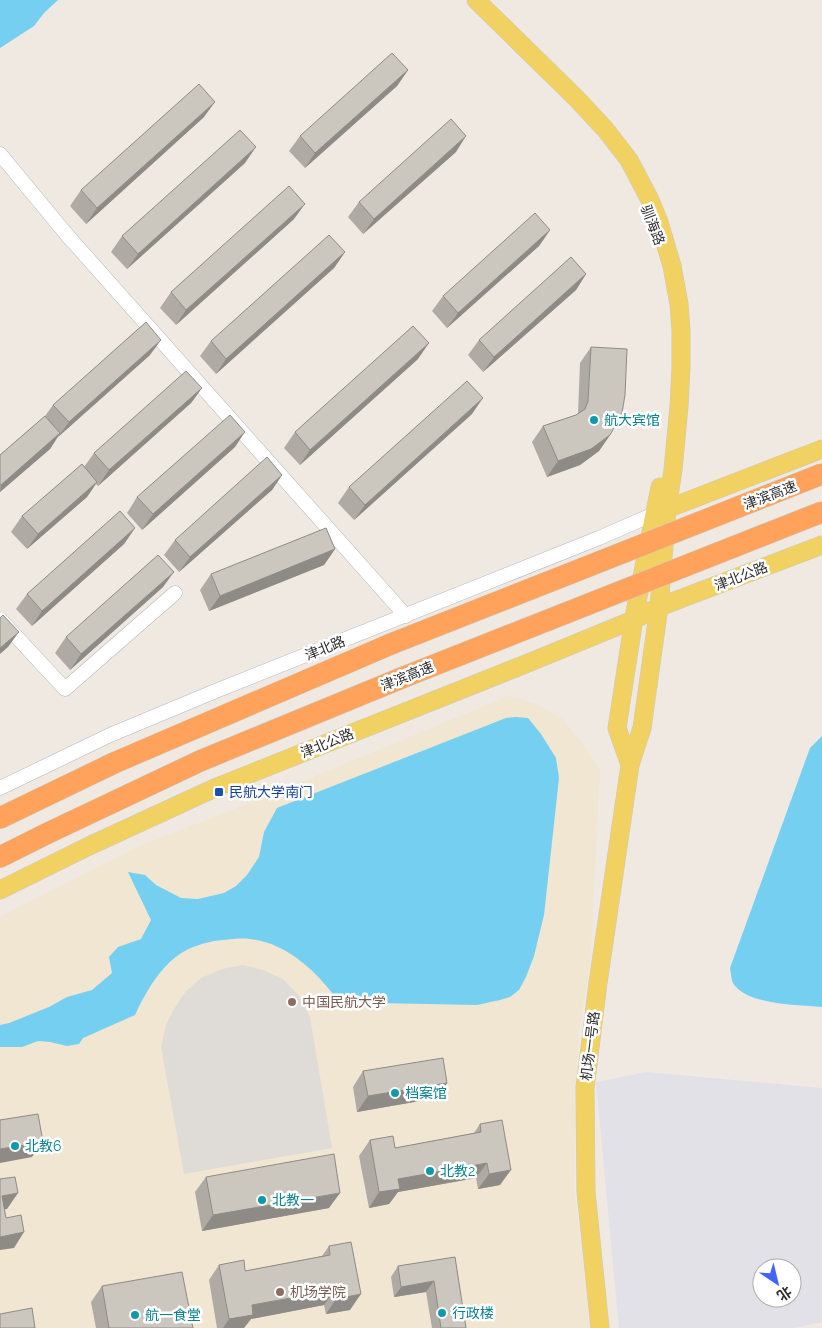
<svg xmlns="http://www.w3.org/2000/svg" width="822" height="1328" font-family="Raleway,'Noto Sans SC',sans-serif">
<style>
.industrial{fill:#e3e1e8;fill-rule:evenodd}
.education{fill:#f0e6d1}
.plaza{fill:#dfdcd8}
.water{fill:#75cff0}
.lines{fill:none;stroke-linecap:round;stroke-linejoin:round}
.minor-casing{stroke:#b4b7c1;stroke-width:15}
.major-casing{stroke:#c9c9c9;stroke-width:19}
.highway-casing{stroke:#c9c9c9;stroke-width:22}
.minor{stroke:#fff;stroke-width:14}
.major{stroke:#f2d163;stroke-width:18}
.highway{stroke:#ffa35c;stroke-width:21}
.highway-bridge-casing{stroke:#c9c9c9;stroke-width:22;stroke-linecap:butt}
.highway-bridge{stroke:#ffa35c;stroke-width:21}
.wall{fill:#afaba4}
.shaded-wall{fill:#8e8b86}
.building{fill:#cbc7bf;stroke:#8e8b86}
.culture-dot{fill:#0f9aa8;stroke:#fff;stroke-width:2}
.transit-dot{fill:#1a4fb4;stroke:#fff;stroke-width:2}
.education-dot{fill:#8d6e63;stroke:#fff;stroke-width:2}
.labels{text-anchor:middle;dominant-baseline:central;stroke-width:5;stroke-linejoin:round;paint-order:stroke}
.street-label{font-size:14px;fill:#2e2e2e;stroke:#fff}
.culture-label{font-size:14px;fill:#0d838f;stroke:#fff;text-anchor:start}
.transit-label{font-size:14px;fill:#164399;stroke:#fff;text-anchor:start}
.education-label{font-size:14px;fill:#785e54;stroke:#fff;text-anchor:start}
</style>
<rect width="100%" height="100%" fill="#efe9e1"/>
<!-- industrial -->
<path class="industrial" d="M646 1072 822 1088V1322L794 1328H619L596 1082ZM762 1268H792V1298H762Z"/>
<!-- education -->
<path class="education" d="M508 696 536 704 561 718 583 744 600 771 590 965 578 1038 574 1188 591 1328H0V917L137 847 263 798Z"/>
<!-- plaza -->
<path class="plaza" d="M243 965 263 970 283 979 299 996 310 1017 332 1148 184 1174 161 1047 166 1025 174 1009 186 991 201 978 222 969Z"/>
<!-- water -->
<path class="water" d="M0 0H58L44 13 34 26 0 48Z
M516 717 528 718 541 734 556 758 559 778 544 915 534 956 526 977 519 990 510 997 500 1000 477 1005 377 1003 336 998C315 970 286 943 250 939 241 938 232 939 223 940 210 941 195 945 183 952 160 966 146 992 135 1015L83 1038 79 1044 67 1046 50 1042 38 1041 22 1047H0V1025L9 1023 49 1007 67 997 92 990 112 973 109 957 118 947 141 939 151 920 128 872 145 875 156 885 181 898 198 899 224 893 236 886 247 875 259 857 264 832 277 808 506 718Z
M822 736V1007C799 1005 746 1005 733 983 731 979 731 972 730 968L810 748Z"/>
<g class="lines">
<defs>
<path id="minor" d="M0 154 67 235 406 616
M0 619 65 689 175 593
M0 788 110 735 218 690 599 538 654 514"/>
<path id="major" d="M476 0 576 98 605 129 629 160 650 200 659 222 672 266 679 304 681 330V368L679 406 673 470 667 509 659 607 642 728 630 765 598 983 585 1088 586 1192 600 1328
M659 512 822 449
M630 765 617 728 635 612 660 487
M0 890 89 846 217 787 528 663 633 620 659 607 822 545"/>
<path id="highway" d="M0 818 114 763 391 644
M0 857 48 833 200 761 404 677"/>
</defs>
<!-- minor casing -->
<use href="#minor" class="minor-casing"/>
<!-- major casing -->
<use href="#major" class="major-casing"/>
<!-- highway casing -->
<use href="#highway" class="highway-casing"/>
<!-- minor -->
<use href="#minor" class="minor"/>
<!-- major -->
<use href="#major" class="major"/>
<!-- highway -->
<use href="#highway" class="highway"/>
<defs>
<path id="highway-bridge" d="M391 644 822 474
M404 677 822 512"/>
</defs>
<!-- highway-bridge casing -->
<use href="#highway-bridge" class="highway-bridge-casing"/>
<!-- highway-bridge -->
<use href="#highway-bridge" class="highway-bridge"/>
</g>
<!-- wall -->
<path class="wall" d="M408 70 397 86 305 168 289 151 300 136Z
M204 117 86 224 70 206 81 190Z
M456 152 363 234 348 217 359 202Z
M245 163 127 269 111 252 122 236Z
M294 219 176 325 160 308 171 292Z
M550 230 539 246 447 328 432 311 443 296Z
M345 252 334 268 216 374 200 356 211 341Z
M586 274 576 290 483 372 468 355 479 340Z
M591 347 610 435 599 451 580 465 547 477 532 442 543 426 576 415 578 414 580 363Z
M150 355 58 437 50 449 0 492V455L45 416 53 405Z
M418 359 300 465 284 448 295 432Z
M202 388 191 403 98 486 96 484 87 497 27 549 11 532 22 516 84 467 94 453Z
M472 414 354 520 338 503 349 487Z
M235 447 142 530 127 513 137 497Z
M282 475 272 490 179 572 164 555 175 540Z
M135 528 124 544 32 626 16 609 27 594Z
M335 549 324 565 209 611 200 590 211 574Z
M163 587 70 670 55 653 66 637Z
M363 1071 447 1083 437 1098 357 1112 353 1087Z
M480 1124 500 1185 478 1189 476 1178 398 1192 389 1204 369 1208 359 1156 370 1140 395 1148 474 1133Z
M206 1177 329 1208 202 1231 195 1192Z
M329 1246 350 1310 326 1314 324 1305 251 1319 244 1328H217L209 1280 219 1265 245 1271 322 1256Z
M455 1257 466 1328H432L426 1292 394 1297 391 1277 398 1266Z
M102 1286 193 1328H96L91 1302Z"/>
<!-- shaded-wall -->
<path class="shaded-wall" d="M408 70 397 86 305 168 315 153Z
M215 102 204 117 86 224 97 208Z
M466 136 456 152 363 234 374 219Z
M256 147 245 163 127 269 138 254Z
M305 204 294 219 176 325 186 310Z
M550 230 539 246 447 328 458 313Z
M345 252 334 268 216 374 226 359Z
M586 274 576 290 483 372 494 357Z
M161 340 150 355 58 437 69 422Z
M429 343 418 359 300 465 310 450Z
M202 388 191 403 98 486 109 470Z
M483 398 472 414 354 520 365 505Z
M245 432 235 447 142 530 153 514Z
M60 433 50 449 0 492 1 485Z
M610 435 599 451 580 465 547 477 558 461Z
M282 475 272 490 179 572 190 557Z
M97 482 87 497 27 549 38 534Z
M135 528 124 544 32 626 42 611Z
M335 549 324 565 209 611 220 596Z
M174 572 163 587 70 670 81 654Z
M19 632 8 647 0 654V648Z
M447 1083 437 1098 357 1112 368 1096Z
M43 1142 32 1157 0 1163V1149Z
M487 1163 476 1178 398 1192 389 1204 369 1208 379 1192 398 1179Z
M511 1170 500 1185 478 1189 489 1174Z
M18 1193 7 1209 0 1210 2 1196Z
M340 1193 329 1208 202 1231 213 1215Z
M24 1232 14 1248 0 1250V1237Z
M434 1281 426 1292 394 1297 401 1287Z
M335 1290 324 1305 251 1319 244 1328H223L229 1319 252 1305Z
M361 1294 350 1310 326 1314 336 1299Z"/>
<!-- building -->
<path class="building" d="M392 53 408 70 315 153 300 136Z
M199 84 215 102 97 208 81 190Z
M451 119 466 136 374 219 359 202Z
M240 130 256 147 138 254 122 236Z
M289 186 305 204 186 310 171 292Z
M535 213 550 230 458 313 443 296Z
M329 235 345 252 226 359 211 341Z
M571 257 586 274 494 357 479 340Z
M146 322 161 340 69 422 53 405Z
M413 326 429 343 310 450 295 432Z
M591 347 627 349 625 395 622 413 610 435 591 449 558 461 543 426 576 415 585 409 588 401Z
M186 371 202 388 109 470 94 453Z
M467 381 483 398 365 505 349 487Z
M230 415 245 432 153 514 137 497Z
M45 416 60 433 1 485H0V455Z
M267 457 282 475 190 557 175 540Z
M82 464 97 482 38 534 22 516Z
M120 511 135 528 42 611 27 594Z
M326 528 335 549 220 596 211 574Z
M158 555 174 572 81 654 66 637Z
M3 615 19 632 0 648V618Z
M443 1058 447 1083 368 1096 363 1071Z
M38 1114 43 1142 0 1149V1120Z
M502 1120 511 1170 489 1174 487 1163 398 1179 400 1189 379 1192 370 1140 393 1136 395 1148 481 1132 480 1124Z
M334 1154 340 1193 213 1215 206 1177Z
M15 1177 18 1193 2 1196 6 1218 21 1215 24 1232 0 1237V1179Z
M351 1242 361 1294 336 1299 335 1290 252 1305 253 1315 229 1319 219 1265 244 1260 245 1271 330 1255 329 1246Z
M455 1257 466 1328H441L434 1281 401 1287 398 1266Z
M182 1272 193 1328H109L102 1286Z
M32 1308 35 1328H0V1314Z"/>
<!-- markers -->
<g class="culture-dot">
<circle cx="594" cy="420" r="5"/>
<circle cx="395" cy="1093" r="5"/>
<circle cx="15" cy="1146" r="5"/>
<circle cx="430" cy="1171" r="5"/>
<circle cx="262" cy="1200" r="5"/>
<circle cx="442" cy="1313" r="5"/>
<circle cx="135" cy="1315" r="5"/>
</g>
<rect class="transit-dot" x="214" y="787" width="10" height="10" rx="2.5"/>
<g class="education-dot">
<circle cx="292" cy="1002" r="5"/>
<circle cx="280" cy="1292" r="5"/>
</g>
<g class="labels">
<!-- street labels -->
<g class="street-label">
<text transform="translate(653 225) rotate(69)">驯海路</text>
<text transform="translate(770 495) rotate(-21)">津滨高速</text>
<text transform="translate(741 576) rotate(-21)">津北公路</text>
<text transform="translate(325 648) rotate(-22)">津北路</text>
<text transform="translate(407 676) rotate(-22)">津滨高速</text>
<text transform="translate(327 743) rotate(-22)">津北公路</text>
<text transform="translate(590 1046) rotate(-83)">机场一号路</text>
</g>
<!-- culture labels -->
<g class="culture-label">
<text x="604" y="420">航大宾馆</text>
<text x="405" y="1093">档案馆</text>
<text x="25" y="1146">北教6</text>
<text x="440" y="1171">北教2</text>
<text x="272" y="1200">北教一</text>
<text x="452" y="1313">行政楼</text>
<text x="145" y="1315">航一食堂</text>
</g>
<!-- transit labels -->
<g class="transit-label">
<text x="229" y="792">民航大学南门</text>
</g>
<!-- education labels -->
<g class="education-label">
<text x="302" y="1002">中国民航大学</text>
<text x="290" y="1292">机场学院</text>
</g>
</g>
<!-- north arrow -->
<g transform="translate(777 1283) rotate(145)"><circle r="24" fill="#ffffff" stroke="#ababab"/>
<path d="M0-4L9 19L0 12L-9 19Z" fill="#4264fb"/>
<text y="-8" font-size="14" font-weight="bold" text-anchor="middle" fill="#2e2e2e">北</text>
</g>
</svg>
